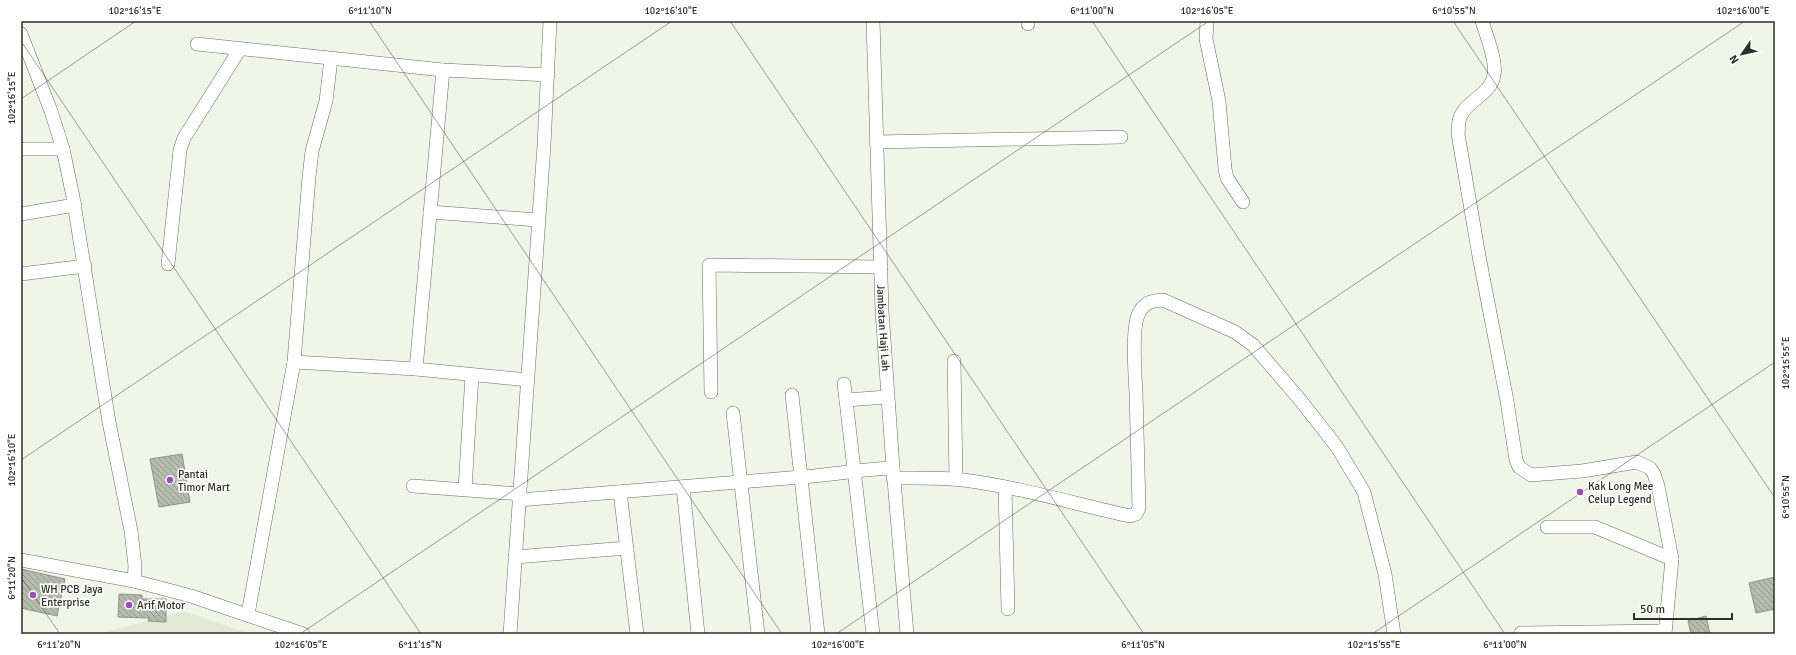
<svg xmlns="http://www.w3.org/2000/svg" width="1796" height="655" font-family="Signika,sans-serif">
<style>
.built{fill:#e4e9d5}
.building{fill:url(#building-back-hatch);stroke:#8f9286}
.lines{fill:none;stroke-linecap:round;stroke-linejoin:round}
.minor-casing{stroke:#696c60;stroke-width:14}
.minor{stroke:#fff;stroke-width:13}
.ticks{fill:none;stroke:#2d2e29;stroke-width:1;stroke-opacity:0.45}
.poi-dot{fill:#9d4bba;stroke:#fff;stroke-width:1.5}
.labels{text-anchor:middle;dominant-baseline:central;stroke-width:3.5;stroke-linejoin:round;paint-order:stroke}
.street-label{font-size:11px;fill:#2d2e29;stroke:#fff}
.poi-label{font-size:11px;fill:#2d2e29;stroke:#fff;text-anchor:start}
.neatline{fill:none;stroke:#2d2e29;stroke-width:1.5}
.ticks-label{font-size:10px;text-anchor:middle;fill:#2d2e29}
</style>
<defs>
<pattern id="building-back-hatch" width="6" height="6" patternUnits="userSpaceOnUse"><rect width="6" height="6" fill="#b7bbae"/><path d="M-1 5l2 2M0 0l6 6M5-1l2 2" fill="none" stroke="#95988e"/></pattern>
</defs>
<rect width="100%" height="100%" fill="#f1f5e7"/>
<!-- built -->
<path class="built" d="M183 611 251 634H99Z"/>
<!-- building -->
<path class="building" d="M182 454 190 502 159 507 150 459Z
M21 569 65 579 57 616 21 608Z
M1775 577V609L1756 613 1749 583Z
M119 594 142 595V599H166V622L148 621 149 618 118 617Z
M1706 616 1710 634H1691L1688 621Z"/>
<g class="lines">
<defs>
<g id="minor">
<path id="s1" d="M873 21 882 311 893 468 907 634"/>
<path d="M1028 21V24"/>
<path d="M1207 21 1206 39 1219 101 1225 169 1227 178 1243 202"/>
<path d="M1482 21C1486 35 1497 61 1494 75 1491 96 1463 101 1459 121 1458 125 1459 130 1458 134L1479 256 1507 401 1516 460 1519 467 1531 475 1582 471 1637 462 1650 468 1654 474 1658 486 1672 559 1665 634"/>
<path d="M21 34 51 111 63 149 73 197 109 422 131 531 135 566 134 581"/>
<path d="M197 44 443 70 548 75"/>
<path d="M876 142 1121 137"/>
<path d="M21 149H63"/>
<path d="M430 212 538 220"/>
<path d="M21 214 75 205"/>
<path d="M168 264 180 150 184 138 240 49"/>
<path d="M21 274 85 266"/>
<path d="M954 361 956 479"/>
<path d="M294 362 416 369 528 380"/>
<path d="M416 369 443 70"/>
<path d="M844 384 846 400"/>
<path d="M711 392 709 265 881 267"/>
<path d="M792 395 818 634"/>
<path d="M733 413 758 634"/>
<path d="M893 478C917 478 940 477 963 480 1019 487 1075 504 1130 516L1136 514 1139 508C1138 470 1137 431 1136 392 1135 375 1131 324 1140 311 1146 301 1153 301 1163 300L1235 332 1253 345 1301 401 1337 447 1364 492 1385 574 1394 634"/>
<path d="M413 486 520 494"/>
<path d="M683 487 698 634"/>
<path d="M1005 487 1008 609"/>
<path d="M465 489 472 375"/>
<path d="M620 492 637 634"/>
<path d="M519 500 801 477C832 475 862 469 893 468"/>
<path d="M1547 527H1595L1672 559"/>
<path d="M515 557 627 548"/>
<path d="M21 560 134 581 191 596 303 634"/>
<path d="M248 614 294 362 309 177 312 151 326 101 331 59"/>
<path d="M1521 633 1664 631"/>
<path d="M510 634 544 145 550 21"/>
<path d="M873 634 846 400 887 397"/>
</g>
</defs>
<!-- minor casing -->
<use href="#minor" class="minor-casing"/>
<!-- minor -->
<use href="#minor" class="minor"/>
</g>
<!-- ticks -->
<path class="ticks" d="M369 21 782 634M730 21 1144 634M1092 21 1505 634M1453 21 1775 498M21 41 421 634M21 99 136 21M21 460 672 21M21 577 60 634M300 634 1209 21M836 634 1745 21M1372 634 1775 362"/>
<!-- markers -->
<g class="poi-dot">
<circle cx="170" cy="480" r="4"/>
<circle cx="1580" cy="492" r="4"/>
<circle cx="33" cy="595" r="4"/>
<circle cx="129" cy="605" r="4"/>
</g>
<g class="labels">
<!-- street labels -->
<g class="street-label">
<text stroke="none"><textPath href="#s1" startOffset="307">Jambatan Haji Lah</textPath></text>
</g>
<!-- poi labels -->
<g class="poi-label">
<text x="178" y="474">Pantai<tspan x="178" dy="13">Timor Mart</tspan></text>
<text x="1588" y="486">Kak Long Mee<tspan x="1588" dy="13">Celup Legend</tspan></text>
<text x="41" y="589">WH PCB Jaya<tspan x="41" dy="13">Enterprise</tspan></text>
<text x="137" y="605">Arif Motor</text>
</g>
</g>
<!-- border -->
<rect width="1796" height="655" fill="none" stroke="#ffffff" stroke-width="44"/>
<!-- north arrow -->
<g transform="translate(1742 54) rotate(236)" stroke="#ffffff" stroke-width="3" paint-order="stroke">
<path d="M0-3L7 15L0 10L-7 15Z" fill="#2d2e29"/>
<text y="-6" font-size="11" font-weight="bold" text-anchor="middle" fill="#2d2e29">N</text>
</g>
<!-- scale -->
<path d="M1634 613v6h98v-6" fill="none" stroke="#2d2e29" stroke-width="2"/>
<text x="1640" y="613" font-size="12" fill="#2d2e29" stroke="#ffffff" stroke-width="3" paint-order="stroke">50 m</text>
<rect x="22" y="22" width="1752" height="611" class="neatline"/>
<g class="ticks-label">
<text x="135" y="14">102°16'15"E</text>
<text x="370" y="14">6°11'10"N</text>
<text x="671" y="14">102°16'10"E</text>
<text x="1092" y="14">6°11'00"N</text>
<text x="1207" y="14">102°16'05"E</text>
<text x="1454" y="14">6°10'55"N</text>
<text x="1743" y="14">102°16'00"E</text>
<text transform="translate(11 98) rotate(-90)" y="4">102°16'15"E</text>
<text transform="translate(1785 363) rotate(-90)" y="4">102°15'55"E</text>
<text transform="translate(11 460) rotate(-90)" y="4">102°16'10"E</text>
<text transform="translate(1785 497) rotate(-90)" y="4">6°10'55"N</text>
<text transform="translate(11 578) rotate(-90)" y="4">6°11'20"N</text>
<text x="59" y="648">6°11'20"N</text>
<text x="301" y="648">102°16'05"E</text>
<text x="420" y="648">6°11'15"N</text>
<text x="838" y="648">102°16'00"E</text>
<text x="1143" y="648">6°11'05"N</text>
<text x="1374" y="648">102°15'55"E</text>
<text x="1505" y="648">6°11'00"N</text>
</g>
</svg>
